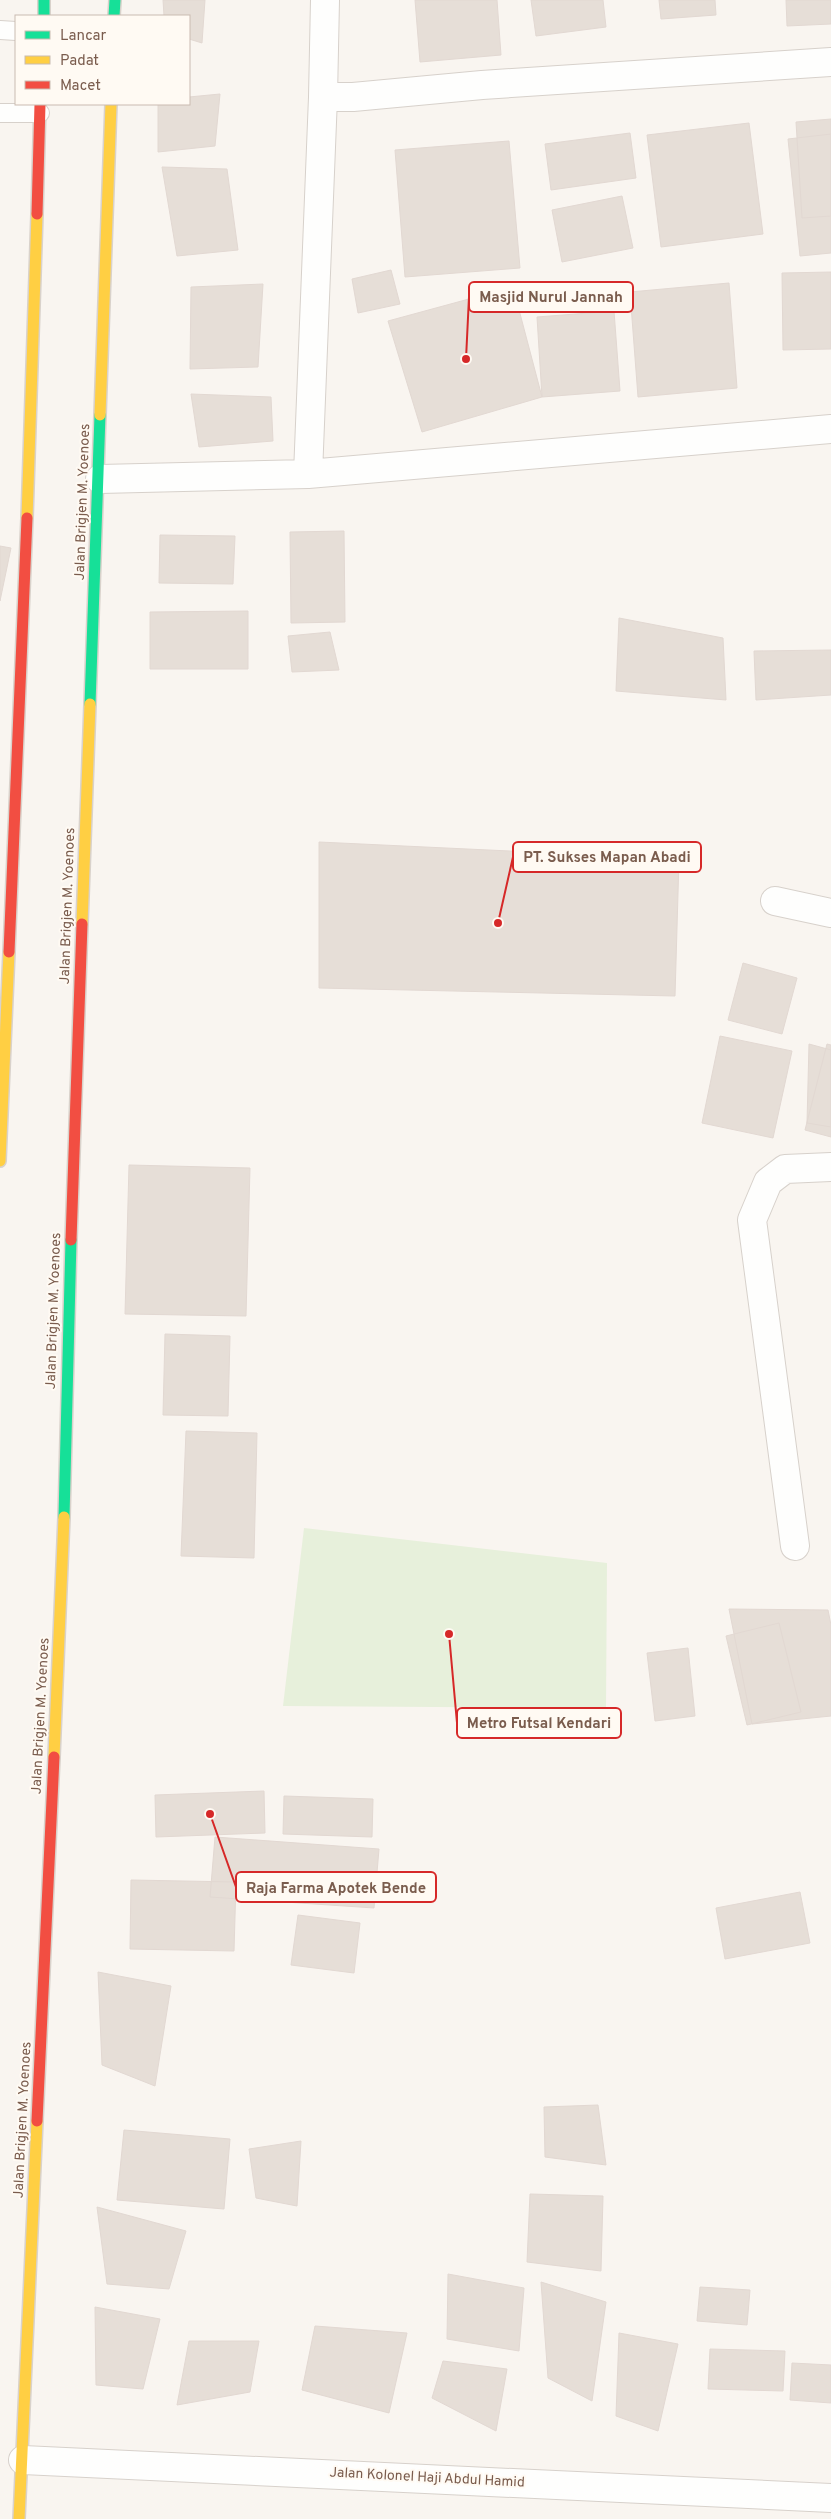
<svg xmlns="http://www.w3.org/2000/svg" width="831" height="2519" font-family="Overpass,sans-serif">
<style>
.grass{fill:#e7f0db}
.building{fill:#e6ded7;stroke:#e2d8d2}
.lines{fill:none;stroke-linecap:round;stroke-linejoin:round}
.lane-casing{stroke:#d7d1cb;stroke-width:20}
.street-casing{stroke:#d7d1cb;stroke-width:30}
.fast-casing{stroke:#d9d2cb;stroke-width:14}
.slow-casing{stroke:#d9d2cb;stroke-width:14}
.jam-casing{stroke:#d9d2cb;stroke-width:14}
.lane{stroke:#fefefd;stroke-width:18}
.street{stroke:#fefefd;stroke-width:28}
.fast{stroke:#16e098;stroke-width:11}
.slow{stroke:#ffcf43;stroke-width:11}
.jam{stroke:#f24e42;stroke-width:11}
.labels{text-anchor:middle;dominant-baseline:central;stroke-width:4;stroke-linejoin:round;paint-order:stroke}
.street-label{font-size:14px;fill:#7a5c4d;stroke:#fffaf3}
.leader{fill:none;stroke:#d62828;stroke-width:2}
.callout-dot{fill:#d62828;stroke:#fffaf3;stroke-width:2}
.callout{fill:#fffaf3;stroke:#d62828;stroke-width:2}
.callout-label{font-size:15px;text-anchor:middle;font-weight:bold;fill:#7a5c4d}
</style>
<rect width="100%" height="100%" fill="#f9f5f0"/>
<!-- grass -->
<path class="grass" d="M304 1528 607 1563 606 1708 283 1706Z"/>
<!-- building -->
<path class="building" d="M163 0H205L202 43 189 39V16H164Z
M415 0H497L501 55 420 62Z
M531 0H603L606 27 536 36Z
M659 0H715L716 15 661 19Z
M786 0H831V24L787 26Z
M220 94 215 146 158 152V104H189V97Z
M831 119V216L802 218 796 122Z
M749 123 763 234 661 247 647 135Z
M630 133 636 178 551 190 545 144Z
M831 134V253L800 256 788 139Z
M509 141 520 268 405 277 395 150Z
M162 167 227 169 238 250 177 256Z
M622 196 633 248 562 262 552 210Z
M391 270 400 304 358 313 352 279Z
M831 272V349L783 350 782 273Z
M729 283 737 388 638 397 630 292Z
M263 284 258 367 190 369 191 287Z
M513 287 542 397 422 432 388 321Z
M614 311 620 391 542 397 537 317Z
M191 394 271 397 273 441 199 447Z
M344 531 345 622 291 623 290 532Z
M160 535 235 536 233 584 159 583Z
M0 546 11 548 0 601Z
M248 611V669H150V612Z
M619 618 723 638 726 700 616 691Z
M330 632 339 670 292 672 288 636Z
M831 650V695L756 700 754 651Z
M319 842 679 859 675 996 319 988Z
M743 963 797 978 782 1034 728 1020Z
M720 1036 792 1051 773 1138 702 1123Z
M809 1044 831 1050V1127L807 1123Z
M827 1044 831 1045V1137L805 1130Z
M129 1165 250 1168 246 1316 125 1314Z
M165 1334 230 1336 228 1416 163 1415Z
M186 1431 257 1433 254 1558 181 1556Z
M729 1609 828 1610 831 1625V1716L752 1724Z
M779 1623 801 1712 747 1725 726 1636Z
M688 1648 695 1716 655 1721 647 1653Z
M264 1791 265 1833 156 1837 155 1795Z
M284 1796 373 1799 372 1837 283 1834Z
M215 1837 379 1849 374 1908 210 1897Z
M131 1880 236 1882 234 1951 130 1949Z
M800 1892 810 1943 725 1959 716 1908Z
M298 1915 360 1923 354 1973 291 1965Z
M98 1972 171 1986 155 2086 102 2065Z
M598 2105 606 2165 545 2157 544 2107Z
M124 2130 230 2139 224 2209 117 2200Z
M301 2141 297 2206 256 2198 249 2149Z
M530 2194 603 2196 601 2271 527 2262Z
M97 2207 186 2231 169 2289 107 2284Z
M448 2274 524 2288 519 2351 447 2339Z
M541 2282 606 2302 592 2401 548 2378Z
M700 2287 750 2290 747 2325 697 2321Z
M95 2307 160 2319 143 2389 96 2385Z
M315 2326 407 2333 389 2413 302 2390Z
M619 2333 678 2344 658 2431 616 2416Z
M189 2341H259L250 2392 177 2405Z
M710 2349 785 2351 783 2391 708 2389Z
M443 2361 507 2369 496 2431 432 2398Z
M792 2363 831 2365V2403L790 2400Z"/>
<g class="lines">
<defs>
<path id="lane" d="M0 30 16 31
M0 113H40"/>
<path id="street" d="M323 97 325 0
M308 474 323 97H353L482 85 831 62
M100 479 308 474 831 429
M775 901 831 913
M795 1546 752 1220 768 1182 785 1169 831 1167
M23 2460 831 2498"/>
<path id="fast" d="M44 0V16
M114 16 115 0
M90 704 100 415
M64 1517 71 1240"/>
<path id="slow" d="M100 415 111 104
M27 518 37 214
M82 924 90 704
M0 1161 9 952
M54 1757 64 1517
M19 2519 37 2121"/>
<path id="jam" d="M37 214 40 104
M9 952 27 518
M71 1240 82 924
M37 2121 54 1757"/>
</defs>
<!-- lane casing -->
<use href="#lane" class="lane-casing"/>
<!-- street casing -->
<use href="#street" class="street-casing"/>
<!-- fast casing -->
<use href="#fast" class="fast-casing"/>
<!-- slow casing -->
<use href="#slow" class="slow-casing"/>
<!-- jam casing -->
<use href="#jam" class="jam-casing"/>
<!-- lane -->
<use href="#lane" class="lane"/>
<!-- street -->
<use href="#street" class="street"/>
<!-- fast -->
<use href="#fast" class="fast"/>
<!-- slow -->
<use href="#slow" class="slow"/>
<!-- jam -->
<use href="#jam" class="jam"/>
</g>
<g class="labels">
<!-- street labels -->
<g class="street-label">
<text transform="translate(83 502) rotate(-88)">Jalan Brigjen M. Yoenoes</text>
<text transform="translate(68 906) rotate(-88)">Jalan Brigjen M. Yoenoes</text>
<text transform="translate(54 1311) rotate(-88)">Jalan Brigjen M. Yoenoes</text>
<text transform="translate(41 1716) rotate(-87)">Jalan Brigjen M. Yoenoes</text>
<text transform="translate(23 2120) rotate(-87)">Jalan Brigjen M. Yoenoes</text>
<text transform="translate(427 2478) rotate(3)">Jalan Kolonel Haji Abdul Hamid</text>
</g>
</g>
<!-- callouts -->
<path class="leader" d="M466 359L469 297M498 923L513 857M449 1634L457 1723M210 1814L236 1887"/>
<g class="callout-dot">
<circle cx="466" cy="359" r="5"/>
<circle cx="498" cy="923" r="5"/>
<circle cx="449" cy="1634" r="5"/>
<circle cx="210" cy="1814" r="5"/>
</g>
<g class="callout">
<rect x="469" y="282" width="164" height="30" rx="5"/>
<rect x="513" y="842" width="188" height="30" rx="5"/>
<rect x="457" y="1708" width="164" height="30" rx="5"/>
<rect x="236" y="1872" width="200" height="30" rx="5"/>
</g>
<g class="callout-label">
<text x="551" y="302">Masjid Nurul Jannah</text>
<text x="607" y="862">PT. Sukses Mapan Abadi</text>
<text x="539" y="1728">Metro Futsal Kendari</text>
<text x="336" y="1893">Raja Farma Apotek Bende</text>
</g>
<!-- legend -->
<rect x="15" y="15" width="175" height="90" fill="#fffaf3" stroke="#cabbb1"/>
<rect x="25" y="31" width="25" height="8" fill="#16e098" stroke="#cabbb1"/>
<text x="60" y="40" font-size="15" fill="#7a5c4d">Lancar</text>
<rect x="25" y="56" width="25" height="8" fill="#ffcf43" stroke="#cabbb1"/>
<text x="60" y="65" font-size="15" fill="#7a5c4d">Padat</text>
<rect x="25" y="81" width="25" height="8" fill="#f24e42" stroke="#cabbb1"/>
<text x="60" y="90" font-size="15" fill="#7a5c4d">Macet</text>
</svg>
